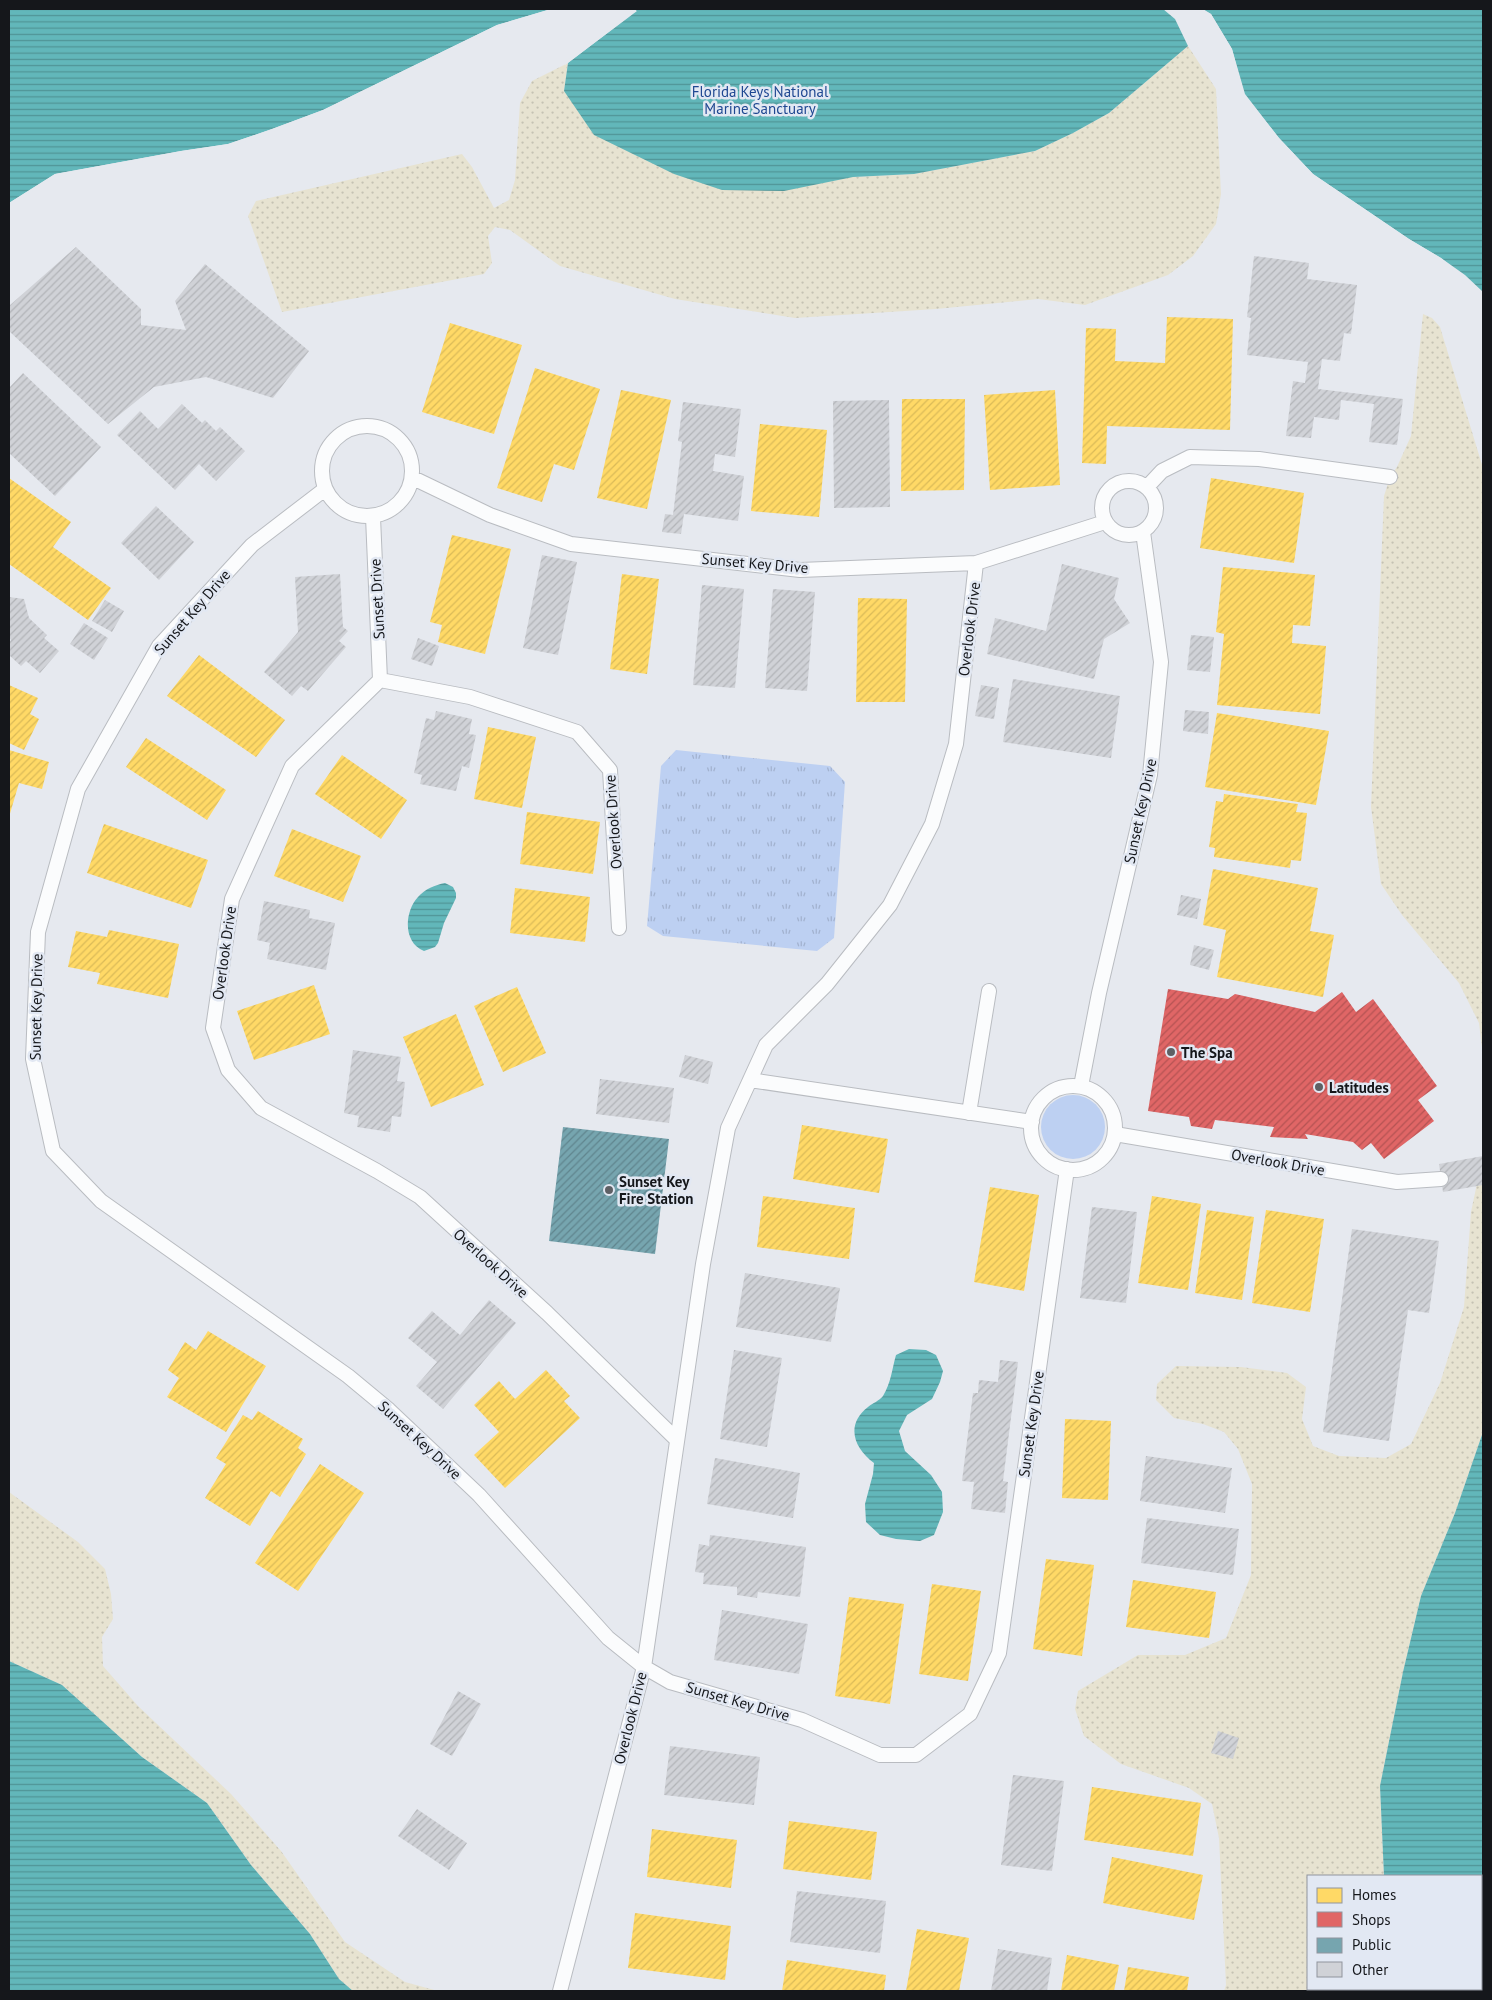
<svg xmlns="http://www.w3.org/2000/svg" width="1492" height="2000" font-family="'PT Sans',sans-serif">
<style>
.grass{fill:#bdd0f2}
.sand{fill:url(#sand-dots)}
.park{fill:url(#park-tufts)}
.water{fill:url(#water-rules)}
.pier{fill:#e6e9ef}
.homes{fill:url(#homes-hatch)}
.shops{fill:url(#shops-hatch)}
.public{fill:url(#public-hatch)}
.building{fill:url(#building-hatch)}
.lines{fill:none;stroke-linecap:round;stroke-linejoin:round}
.lane-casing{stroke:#b9bcc1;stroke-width:16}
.lane{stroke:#fbfcfd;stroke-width:14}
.poi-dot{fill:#5e6065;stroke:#e2e8f3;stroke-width:2}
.labels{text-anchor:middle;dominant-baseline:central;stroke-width:5;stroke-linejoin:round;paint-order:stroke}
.park-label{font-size:15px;fill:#1e4791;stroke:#e2e8f3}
.street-label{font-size:15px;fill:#15171b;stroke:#e2e8f3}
.poi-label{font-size:15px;font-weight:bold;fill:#15171b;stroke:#e2e8f3;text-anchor:start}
</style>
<defs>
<pattern id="sand-dots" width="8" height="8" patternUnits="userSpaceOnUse" patternTransform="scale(1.25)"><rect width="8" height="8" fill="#e7e3d1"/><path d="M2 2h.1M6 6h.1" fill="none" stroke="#c5c2b3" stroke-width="1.8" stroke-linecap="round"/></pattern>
<pattern id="park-tufts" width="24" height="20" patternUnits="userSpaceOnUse" patternTransform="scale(1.25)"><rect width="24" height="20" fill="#bdd0f2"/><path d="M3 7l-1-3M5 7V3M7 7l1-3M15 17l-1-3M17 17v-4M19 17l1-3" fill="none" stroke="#a2b2cf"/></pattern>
<pattern id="water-rules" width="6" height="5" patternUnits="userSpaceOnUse" patternTransform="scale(1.25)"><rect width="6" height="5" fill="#62b7ba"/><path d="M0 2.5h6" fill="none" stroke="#509496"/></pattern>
<pattern id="homes-hatch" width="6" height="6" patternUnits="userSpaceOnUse" patternTransform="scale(1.25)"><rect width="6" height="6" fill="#ffd966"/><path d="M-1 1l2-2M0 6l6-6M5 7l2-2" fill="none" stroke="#daba58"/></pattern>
<pattern id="shops-hatch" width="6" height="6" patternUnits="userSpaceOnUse" patternTransform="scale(1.25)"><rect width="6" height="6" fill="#e06666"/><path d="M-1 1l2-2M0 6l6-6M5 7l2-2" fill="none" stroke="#b45353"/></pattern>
<pattern id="public-hatch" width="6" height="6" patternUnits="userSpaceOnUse" patternTransform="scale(1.25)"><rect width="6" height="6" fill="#76a5af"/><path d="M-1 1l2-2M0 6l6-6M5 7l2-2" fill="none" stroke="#60858e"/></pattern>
<pattern id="building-hatch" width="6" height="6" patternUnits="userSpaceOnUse" patternTransform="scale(1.25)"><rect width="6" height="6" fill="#d0d2d7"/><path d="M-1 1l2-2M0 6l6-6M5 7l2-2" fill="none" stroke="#b2b4b8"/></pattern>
</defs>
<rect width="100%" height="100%" fill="#e6e9ef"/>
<!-- grass -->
<path class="grass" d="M1041 1127a32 32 0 1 1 64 0a32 32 0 1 1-64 0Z"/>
<!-- sand -->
<path class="sand" d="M1188 46 1216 89 1221 194 1216 224 1193 256 1168 275 1085 305 1038 299 936 309 795 318 675 299 560 266 510 230 495 227 488 236 492 263 484 274 282 312 248 216 256 201 462 154 472 167 494 208 509 200 515 180 520 103 532 81 568 63 564 91 853 177 914 174 1035 151 1073 133 1109 113Z
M1423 314 1432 318 1440 327 1483 468V1056L1479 1023 1459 983 1402 915 1381 884 1371 807 1384 496 1390 477 1397 467 1411 436Z
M1483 1155V1432L1455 1513 1421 1596 1403 1672 1380 1786 1384 1876H1308V1989H1388V1991H1224L1226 1985 1219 1838 1212 1804 1189 1788 1121 1764 1084 1736 1075 1709 1078 1691 1138 1655H1185L1226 1638 1251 1575 1252 1484 1238 1449 1224 1432 1203 1424 1174 1418 1156 1400 1157 1384 1176 1366 1241 1367 1287 1373 1306 1387 1302 1419 1313 1446 1339 1456 1386 1458 1411 1444 1440 1383 1464 1307 1471 1212Z
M9 1492 78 1542 105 1569 111 1594 113 1619 102 1637 103 1666 138 1706 231 1794 281 1851 345 1942 405 1982 438 1991H353L339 1979 310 1934 251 1865 207 1803 142 1757 62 1685 9 1661Z"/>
<!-- park -->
<path class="park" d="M676 750 830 766 845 782 834 938 817 951 663 936 647 926 661 766Z"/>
<!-- water -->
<path class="water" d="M9 9H551L497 25 323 110 272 129 228 144 181 151 55 174 9 203Z
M636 9H1163L1175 19 1188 46 1109 113 1073 133 1035 151 914 174 853 177 784 191 722 190 674 174 594 135 564 91 568 63 636 11Z
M1203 9H1483V292L1441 258 1409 239 1313 174 1279 138 1244 94 1232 49 1211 14Z
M445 883 453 887 456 893V898L444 923 438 943 435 947 424 951C403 943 404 912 418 897 425 889 435 885 445 883Z
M909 1349 926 1350 936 1355 943 1371 940 1382 932 1399 907 1415 899 1431 905 1451 931 1475 942 1492 943 1512 934 1535 920 1541 896 1539 880 1535 866 1522 865 1504 873 1474 874 1463C854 1448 845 1425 868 1407 873 1403 879 1401 883 1396 891 1383 892 1369 896 1355Z
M1483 1432V1991H1388V1989H1481V1876H1384L1380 1786 1403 1672 1421 1596 1455 1513Z
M9 1661 62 1685 142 1757 207 1803 251 1865 310 1934 339 1979 353 1991H9Z"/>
<!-- pier -->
<path class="pier" d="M551 9H553L551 11 498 27 324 112 273 132 229 147 181 153 56 177 9 205V203L55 174 181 151 228 144 272 129 323 110 497 25Z
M633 9 637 11 565 65 566 61Z
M1201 9 1211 14 1232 49 1245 94 1279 138 1313 174 1409 239 1441 258 1465 275 1483 292V295L1440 260 1408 242 1311 176 1277 139 1242 96 1229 50 1209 16Z"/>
<!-- homes -->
<path class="homes" d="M1167 317 1233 319 1230 430 1107 426 1106 464 1082 463 1086 328 1116 329 1115 361 1165 363Z
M450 323 522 345 494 434 422 412Z
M535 368 600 389 574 470 554 464 542 502 497 488Z
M621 390 671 400 647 509 597 498Z
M1055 390 1060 485 990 490 984 395Z
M902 399H965L964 490 901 491Z
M760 424 827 430 819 517 751 511Z
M9 478 71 522 53 547 111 588 88 620 9 564Z
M1211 478 1304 493 1294 563 1200 548Z
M452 535 511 549 485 654 438 642 442 625 430 622Z
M1223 567 1315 575 1310 626 1293 625 1292 643 1326 646 1320 714 1217 705 1224 634 1216 632Z
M622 574 659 579 647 674 610 669Z
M858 598 907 599 905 702H856Z
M199 655 285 720 256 757 167 696Z
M9 685 38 698 30 714 39 719 24 750 9 743Z
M1217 713 1329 731 1316 805 1205 787Z
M488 727 536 737 522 808 474 799Z
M146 738 226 790 207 820 126 767Z
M9 750 49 762 42 789 19 783 9 817Z
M342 755 407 800 381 839 315 794Z
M1224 794 1298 804 1296 812 1307 813 1301 861 1291 860 1290 868 1214 857 1215 848 1209 847 1216 801 1223 802Z
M527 812 600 822 593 874 520 864Z
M104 824 208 860 191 908 87 873Z
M292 829 361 856 343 902 274 876Z
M1213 869 1318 888 1310 931 1334 935 1323 997 1217 977 1226 930 1203 925Z
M515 888 590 897 585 942 510 933Z
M109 930 179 944 168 998 97 984 100 973 68 967 76 931 107 937Z
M314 985 330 1034 254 1060 237 1011Z
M517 987 546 1053 503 1072 474 1006Z
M456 1014 484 1085 431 1107 403 1037Z
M802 1125 888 1139 879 1193 793 1179Z
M990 1187 1039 1195 1024 1291 974 1282Z
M763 1196 855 1208 849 1259 757 1247Z
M1152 1196 1201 1204 1188 1290 1138 1283Z
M1207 1210 1254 1217 1242 1300 1195 1293Z
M1266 1210 1324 1219 1310 1312 1252 1303Z
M208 1331 266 1366 226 1432 167 1397 179 1378 168 1370 185 1342 196 1350Z
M546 1370 570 1396 564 1401 580 1418 505 1488 474 1455 499 1432 474 1405 499 1381 515 1399Z
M258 1411 303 1439 298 1448 306 1454 280 1497 271 1491 250 1526 205 1498 226 1464 216 1458 243 1415 252 1420Z
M1065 1419 1111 1421 1108 1500 1062 1498Z
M320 1464 364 1493 298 1591 255 1563Z
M1046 1559 1094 1565 1082 1656 1033 1649Z
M1133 1580 1216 1592 1209 1638 1126 1627Z
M932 1584 981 1591 968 1681 919 1674Z
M849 1597 904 1604 890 1704 835 1696Z
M1092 1787 1201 1803 1193 1856 1084 1840Z
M789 1821 877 1832 871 1880 783 1869Z
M652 1829 737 1840 731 1888 647 1877Z
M1112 1857 1203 1875 1194 1920 1103 1903Z
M635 1913 731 1926 725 1980 628 1968Z
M917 1929 969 1938 959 1991H906Z
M1067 1955 1119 1965 1114 1991H1061Z
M787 1960 886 1975 884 1991H782Z
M1128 1967 1189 1977 1187 1991H1124Z"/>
<!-- shops -->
<path class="shops" d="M1168 989 1228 999 1235 994 1315 1012 1342 992 1356 1012 1373 999 1437 1086 1418 1100 1434 1121 1384 1159 1371 1143 1362 1150 1353 1142 1305 1134 1308 1139 1270 1137 1274 1127 1215 1120 1212 1129 1191 1126 1189 1117 1148 1111Z"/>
<!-- public -->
<path class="public" d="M563 1127 669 1139 655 1254 549 1241Z"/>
<!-- building -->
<path class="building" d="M76 247 141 309V325L186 330 175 301 205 264 309 351 273 398 206 377 154 387 108 424 9 331V306Z
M1254 256 1309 263 1307 279 1357 285 1351 334 1344 333 1340 361 1322 359 1318 389 1403 399 1397 445 1369 442 1374 404 1341 400 1339 420 1314 417 1311 438 1286 436 1293 381 1305 383 1308 362 1247 355 1251 318 1247 317Z
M23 373 101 447 55 496 9 453V388Z
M889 400 890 507 834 508 833 401Z
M683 402 741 409 735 457 715 454 713 471 744 476 738 521 684 514 681 534 662 532 665 514 673 515 682 442 678 441Z
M182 404 202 423 205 420 216 431 220 427 245 451 216 481 199 464 175 490 117 435 140 411 158 429Z
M156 506 194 542 159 580 121 543Z
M542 555 577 562 558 655 523 648Z
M1062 564 1119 578 1114 599 1130 623 1104 639 1094 679 987 654 995 618 1046 631Z
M340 574 343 627 348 631 339 641 346 647 308 691 301 686 292 696 264 672 298 632 295 577Z
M702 585 744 589 735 688 693 685Z
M773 589 815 592 807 691 765 688Z
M9 597 24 599 29 618 47 635 44 638 59 651 40 673 26 661 21 666 9 655V643L11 640 9 637Z
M105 600 124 611 112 632 92 621Z
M84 623 108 638 94 660 70 644Z
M1191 635 1214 637 1210 672 1187 670Z
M418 638 439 646 432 666 411 659Z
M1013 679 1120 696 1111 758 1003 742Z
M981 685 999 688 994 719 975 716Z
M1185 710 1209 712 1208 734 1183 731Z
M436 711 472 719 469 734 476 735 469 768 462 766 456 791 420 784 422 775 414 773 426 718 434 720Z
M1181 895 1201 899 1197 919 1177 915Z
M264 901 310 910 309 918 335 923 326 970 267 959 270 943 257 940Z
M1194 945 1214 950 1209 970 1190 965Z
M353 1050 401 1057 397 1081 405 1082 401 1117 392 1116 390 1132 357 1127 359 1116 344 1113Z
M685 1055 713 1062 708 1084 679 1077Z
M600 1079 674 1088 669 1123 596 1114Z
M1483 1156V1185L1443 1192 1439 1164Z
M1092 1207 1137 1212 1126 1303 1080 1298Z
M1352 1229 1439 1241 1429 1313 1408 1310 1389 1441 1323 1432Z
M745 1273 840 1288 831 1342 736 1327Z
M489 1300 516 1323 443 1409 416 1386 437 1362 408 1338 432 1311 460 1335Z
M734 1350 782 1358 767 1447 720 1439Z
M1000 1360 1018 1362 1003 1481 1008 1482 1005 1513 971 1509 974 1482 962 1481 973 1393H978L979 1380 998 1382Z
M1146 1456 1232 1468 1225 1513 1140 1501Z
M715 1458 800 1473 793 1518 707 1504Z
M1147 1518 1239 1529 1233 1575 1141 1563Z
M710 1535 806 1547 800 1597 758 1592 757 1598 737 1595V1587L703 1584 704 1573 695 1572 699 1544 709 1546Z
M722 1610 808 1624 799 1674 714 1660Z
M458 1691 481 1704 452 1756 430 1744Z
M1218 1731 1239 1738 1233 1759 1211 1753Z
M670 1746 760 1757 754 1805 664 1795Z
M1013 1775 1064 1781 1052 1871 1001 1865Z
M417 1809 467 1843 449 1870 398 1836Z
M797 1891 886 1901 880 1953 790 1942Z
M998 1949 1052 1958 1047 1991H991Z"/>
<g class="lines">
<defs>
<path id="lane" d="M322 471a45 45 0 1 1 90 0a45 45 0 1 1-90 0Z
M413 478 490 515 571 544 800 570 976 563 1105 522
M1102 508a27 27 0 1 1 54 0a27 27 0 1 1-54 0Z
M1147 487 1162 471 1190 457 1259 459 1390 477
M325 489 252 545 159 646 78 789 38 932 33 1059 53 1151 101 1201 348 1376 389 1410 479 1495 608 1638 644 1667 670 1682 802 1720 880 1755H916L970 1714 999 1653 1067 1169
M373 517 380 680
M619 928 610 770 577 732 470 697 380 680 292 766 232 899 213 1028 228 1070 261 1108 377 1171 420 1197 547 1313 677 1440
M750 1080 1032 1122
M1081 1086 1099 993 1150 775 1161 662 1143 532
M1031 1128a42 42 0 1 1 84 0a42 42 0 1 1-84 0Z
M969 1113 989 991
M1115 1134 1397 1182 1441 1179
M560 1991 644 1667 703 1264 728 1128 766 1045 827 984 890 905 932 824 956 744 976 563"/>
</defs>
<!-- lane casing -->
<use href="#lane" class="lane-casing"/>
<!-- lane -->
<use href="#lane" class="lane"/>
</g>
<!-- markers -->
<g class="poi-dot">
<circle cx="1171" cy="1052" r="5"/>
<circle cx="1319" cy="1087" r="5"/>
<circle cx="609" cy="1190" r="5"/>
</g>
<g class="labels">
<!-- park labels -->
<g class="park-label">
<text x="760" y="91">Florida Keys National<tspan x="760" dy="17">Marine Sanctuary</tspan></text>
</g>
<!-- street labels -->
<g class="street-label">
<text transform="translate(755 563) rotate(5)">Sunset Key Drive</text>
<text transform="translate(377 599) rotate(-93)">Sunset Drive</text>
<text transform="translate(192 612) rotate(-49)">Sunset Key Drive</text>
<text transform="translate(969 629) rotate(-83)">Overlook Drive</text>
<text transform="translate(1140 811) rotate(-78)">Sunset Key Drive</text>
<text transform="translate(613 822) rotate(-94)">Overlook Drive</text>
<text transform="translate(224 953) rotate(-82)">Overlook Drive</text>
<text transform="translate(36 1007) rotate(-89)">Sunset Key Drive</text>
<text transform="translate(1278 1162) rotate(10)">Overlook Drive</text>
<text transform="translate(491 1263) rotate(42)">Overlook Drive</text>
<text transform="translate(1031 1424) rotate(-82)">Sunset Key Drive</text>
<text transform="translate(420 1440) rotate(43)">Sunset Key Drive</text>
<text transform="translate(738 1701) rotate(16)">Sunset Key Drive</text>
<text transform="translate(630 1718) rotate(-76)">Overlook Drive</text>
</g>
<!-- poi labels -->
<g class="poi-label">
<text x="1181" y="1052">The Spa</text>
<text x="1329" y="1087">Latitudes</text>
<text x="619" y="1181">Sunset Key<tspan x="619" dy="17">Fire Station</tspan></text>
</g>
</g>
<!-- border -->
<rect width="1492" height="2000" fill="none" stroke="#15171b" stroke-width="20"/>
<!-- legend -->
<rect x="1307" y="1875" width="175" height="115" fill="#e2e8f3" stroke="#90949d"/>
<rect x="1317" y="1888" width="25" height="15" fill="#ffd966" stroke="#90949d"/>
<text x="1352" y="1900" font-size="15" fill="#15171b">Homes</text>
<rect x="1317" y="1912" width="25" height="15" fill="#e06666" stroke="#90949d"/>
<text x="1352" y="1925" font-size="15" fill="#15171b">Shops</text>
<rect x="1317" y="1938" width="25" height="15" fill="#76a5af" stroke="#90949d"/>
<text x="1352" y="1950" font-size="15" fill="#15171b">Public</text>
<rect x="1317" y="1962" width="25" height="15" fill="#d0d2d7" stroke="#90949d"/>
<text x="1352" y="1975" font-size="15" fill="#15171b">Other</text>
</svg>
